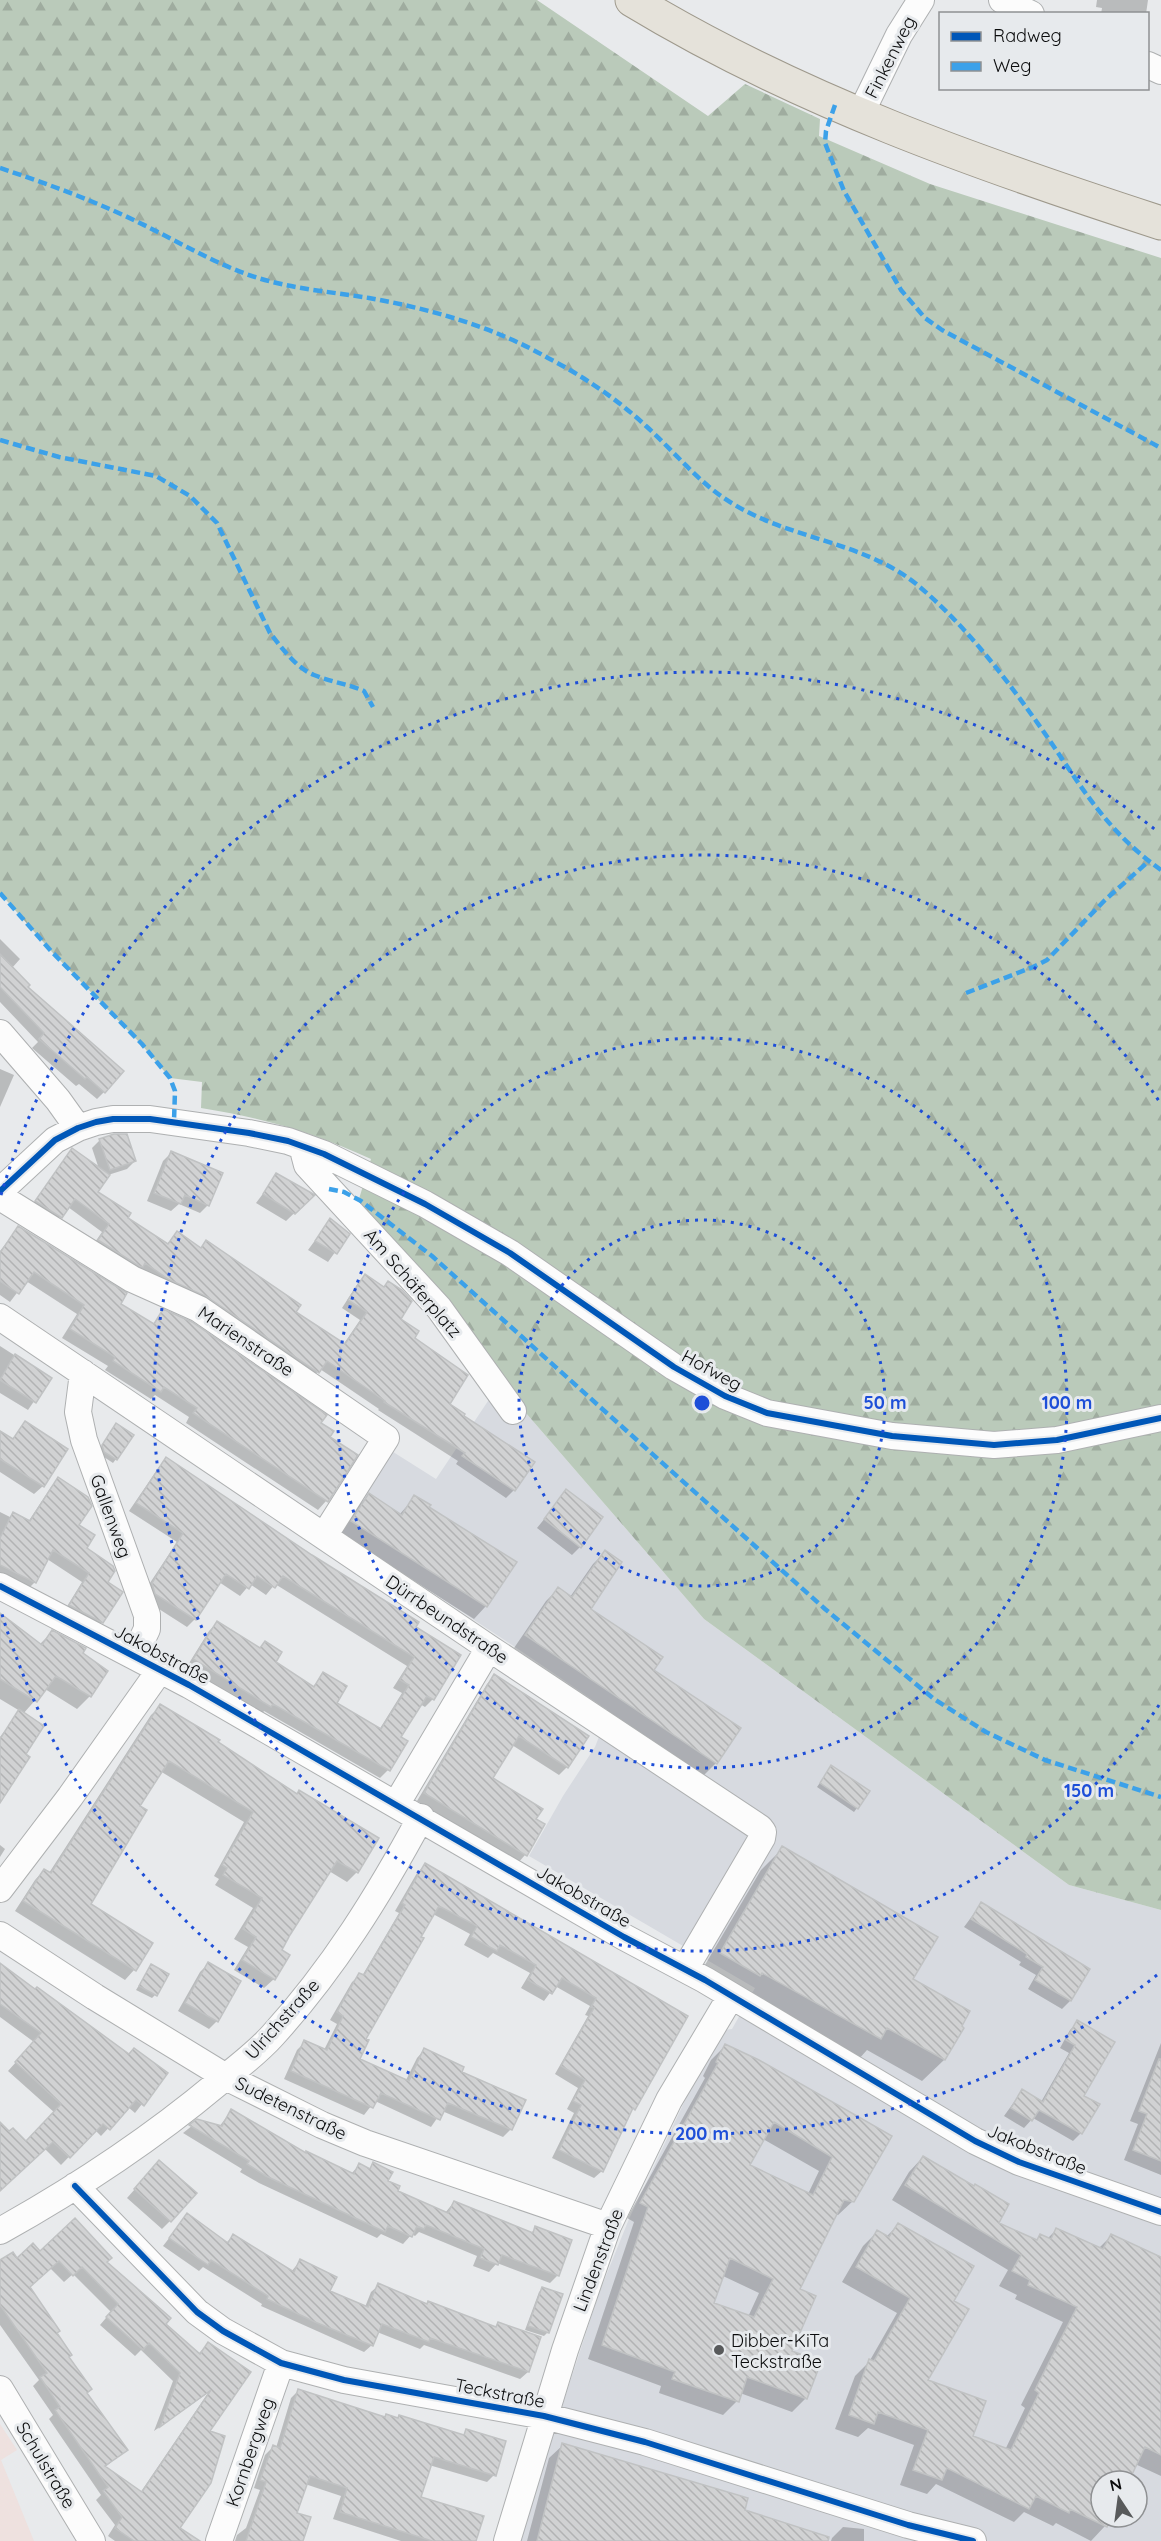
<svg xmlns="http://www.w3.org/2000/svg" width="1161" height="2541" font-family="Quicksand,sans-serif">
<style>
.built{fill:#d7dae0;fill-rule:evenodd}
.education{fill:#eee1df}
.forest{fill:url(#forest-firs)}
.shadow{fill:#0003;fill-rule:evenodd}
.building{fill:url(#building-back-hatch);stroke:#c0c2c3;stroke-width:1.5;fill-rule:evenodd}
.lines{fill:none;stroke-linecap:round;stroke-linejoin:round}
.minor-casing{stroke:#aeb0b1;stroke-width:28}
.major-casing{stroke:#9e998c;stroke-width:35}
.minor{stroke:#fcfcfc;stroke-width:26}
.major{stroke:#e5e2da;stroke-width:33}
.quiet{stroke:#3ca1e9;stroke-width:4.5;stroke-dasharray:9 4.5;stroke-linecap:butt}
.cycleway-casing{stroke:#e7eaed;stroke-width:10}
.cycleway{stroke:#0057b8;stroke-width:6}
.ring{fill:none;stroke:#1d4ed8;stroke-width:3;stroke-dasharray:3 6}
.poi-dot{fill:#585a5b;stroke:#e7eaed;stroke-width:2}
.labels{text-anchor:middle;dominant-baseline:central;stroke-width:6;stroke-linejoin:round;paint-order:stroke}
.street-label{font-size:18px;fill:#0b0c0d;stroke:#e7eaed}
.poi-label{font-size:18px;fill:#0b0c0d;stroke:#e7eaed;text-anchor:start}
.centre{fill:#1d4ed8;stroke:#e7eaed;stroke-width:3}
.ring-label{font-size:18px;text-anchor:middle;font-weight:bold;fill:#1d4ed8;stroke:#e7eaed;stroke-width:6;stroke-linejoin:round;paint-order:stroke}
</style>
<defs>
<pattern id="forest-firs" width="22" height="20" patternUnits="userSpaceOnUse" patternTransform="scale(1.5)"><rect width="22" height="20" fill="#bacaba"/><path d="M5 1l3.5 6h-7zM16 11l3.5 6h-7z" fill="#9fac9f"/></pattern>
<pattern id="building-back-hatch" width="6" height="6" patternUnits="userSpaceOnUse" patternTransform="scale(1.5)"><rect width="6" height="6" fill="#d1d2d3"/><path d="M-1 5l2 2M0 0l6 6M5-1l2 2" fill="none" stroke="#b2b3b4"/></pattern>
</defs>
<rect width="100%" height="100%" fill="#e8eaec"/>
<!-- built -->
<path class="built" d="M500 1383 704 1619 1069 1885 1161 1910V2541H518L599 2293 629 2219 715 2037 724 2030 732 2029 755 1988 529 1856 563 1796 595 1747 609 1711 506 1641 336 1529 390 1450 436 1479ZM1101 2481H1137V2517H1101Z"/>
<!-- education -->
<path class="education" d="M0 2424 17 2450 1 2460 34 2541H0Z"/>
<!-- forest -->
<path class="forest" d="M0 0H537L708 116 745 84 820 119 819 136 930 184 1161 258V1910L1069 1885 704 1619 500 1383 356 1209 371 1159C312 1132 264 1118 201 1108L202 1082 170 1078 141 1044 52 952 0 893Z"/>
<!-- shadow -->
<path class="shadow" d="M1097 0H1148L1146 14H1101L1102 8 1096 7Z
M0 939 20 959 12 968 104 1092 97 1099 79 1084 76 1086 32 1048 38 1042 0 1002Z
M0 1069 14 1075 0 1107Z
M100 1140 135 1161 127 1169 108 1175 96 1193 126 1218 167 1244 177 1233 200 1249 207 1242 294 1312 343 1345 360 1320 342 1308 358 1283 365 1276 383 1288 388 1283 399 1320 413 1338 448 1405 462 1416 533 1462 514 1490 506 1498 456 1464 458 1461 378 1410 379 1409 320 1369 310 1380 91 1248 102 1232 68 1207 53 1225 29 1209 73 1150 99 1169 92 1148Z
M171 1153 208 1205 200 1213 179 1204 171 1211 147 1201 163 1161Z
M277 1175 312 1196 286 1221 256 1203Z
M330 1220 348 1234 328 1262 308 1250Z
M18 1228 119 1305 152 1325 164 1311 319 1424 328 1438 356 1455 326 1501 318 1510 186 1423 189 1417 155 1395 151 1399 105 1370 108 1366 62 1338 77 1314 26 1281 10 1302 0 1295V1251Z
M0 1346 50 1378 28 1410 0 1393Z
M25 1423 43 1486 34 1494 0 1472V1456Z
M113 1428 116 1459 113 1463 101 1455 99 1450Z
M166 1459 414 1628 433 1699 425 1707 420 1704 399 1737 406 1741 388 1770 380 1778 264 1711 262 1714 186 1668 209 1631 217 1623 312 1688 323 1674 335 1704 379 1730 402 1693 393 1688 407 1666 275 1584 266 1595 250 1584 240 1596 219 1582 195 1619 187 1627 148 1602 144 1592 177 1542 129 1511 159 1467Z
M59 1479 85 1549 106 1582 102 1622 94 1630 63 1613 82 1582 47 1559 35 1582 27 1590 0 1577V1512L10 1517 13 1514 28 1522 51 1487Z
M567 1491 580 1547 572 1555 537 1528Z
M369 1495 399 1515 415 1497 427 1508 515 1563 486 1606 474 1619 340 1534 357 1507Z
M605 1552 589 1610 652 1671 716 1763 704 1775 514 1648 546 1601 558 1589 570 1597 593 1564Z
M0 1615 39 1645 52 1632 106 1672 90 1696 77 1709 45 1689 23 1714V1754L0 1800V1737L20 1711 0 1699Z
M494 1676 567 1767 559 1775 512 1745 491 1778 543 1825 525 1855 518 1863 417 1801 487 1684Z
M161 1706 216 1743 357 1872 347 1882 329 1871 280 1950 274 1979 264 1988 234 1970 248 1947 234 1939 253 1908 215 1885 219 1879 214 1876 244 1822 160 1771 138 1806 89 1904 151 1943 134 1970 125 1980 15 1911 35 1880 44 1870 49 1873 151 1715Z
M828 1771 857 1808 854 1812 817 1787Z
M0 1845 5 1849 0 1857Z
M783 1848 962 2028 944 2060 922 2081 867 2050 858 2060 699 1975 761 1870Z
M425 1865 686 2016 629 2113 602 2171 594 2178 552 2158 574 2113 567 2109 578 2088 555 2074 588 2016 585 2015 590 2006 555 1986 544 2001 521 1988 530 1973 493 1953 488 1958 464 1945 470 1934 433 1914 364 2040 358 2059 405 2082 417 2058 424 2050 460 2073 511 2129 503 2137 442 2111 431 2127 375 2101 364 2115 284 2079 297 2050 305 2042 324 2050 337 2024 330 2020 352 1982 360 1975 362 1976 399 1913 395 1911 417 1873Z
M981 1904 1088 1970 1070 2001 1062 2009 1028 1989 1036 1975 1019 1965 1021 1962 964 1927Z
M208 1964 217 2021 209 2029 178 2011 200 1972Z
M0 1966 128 2055 166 2073 135 2113 128 2107 101 2136 95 2130 61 2165 44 2148 0 2189V2124L9 2133 26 2143 55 2113 8 2071 34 2042 0 2017Z
M151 1966 155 1995 152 1998 136 1990Z
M1078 2022 1082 2096 1081 2133 1073 2141 1033 2118 1024 2128 1004 2116 1022 2091 1041 2102 1069 2053 1060 2048 1070 2030Z
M1161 2043V2175L1124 2160 1138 2124 1130 2121Z
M725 2046 890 2136 853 2201 838 2215H835L798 2290 790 2352 806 2398 792 2412 740 2393 737 2401 723 2415 659 2393 661 2386 588 2359 634 2222 627 2218 705 2078 703 2076 711 2060ZM763 2139 819 2171 808 2194 748 2165ZM723 2276 759 2293 748 2317 712 2304Z
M231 2111 305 2154 351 2174 359 2165 368 2170 373 2164 396 2192 445 2213 454 2202 530 2234 536 2228 558 2275 550 2283 497 2263 489 2272 473 2266 477 2256 419 2232 415 2236 412 2234 403 2244 381 2234 377 2238 259 2183 240 2172 242 2169 183 2133 198 2121 219 2127Z
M923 2157 996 2224 1035 2241 1040 2236 1047 2239 1056 2230 1098 2249 1111 2236 1161 2259V2476L1135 2464 1127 2481H1101V2517H1110L1105 2526 1091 2541 1056 2523 1053 2526 1024 2512 1014 2522 936 2484 927 2494 900 2485 914 2445 868 2428 858 2437 835 2429 855 2376 869 2362 897 2313 842 2282 863 2246 877 2232 886 2237 898 2225 952 2302 926 2381 971 2437 1005 2450 1025 2408 1021 2405 1063 2322 1015 2299 1017 2295 999 2286 1008 2270 892 2200 909 2172Z
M151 2171 170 2221 162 2229 127 2198Z
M187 2215 226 2243 233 2236 291 2272 300 2261 328 2292 365 2307 371 2292 379 2285 426 2305 494 2328 498 2324 528 2372 520 2379 424 2345 420 2349 377 2332 372 2345 364 2352 261 2306 262 2304 203 2267 199 2271 163 2246Z
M40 2253 105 2262 164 2324 198 2354 208 2344 249 2372 208 2432 178 2528 188 2541H115L108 2536 115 2525 96 2500 101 2495 49 2419 53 2415 33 2386 39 2380 0 2325V2262L17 2260ZM50 2268 64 2282 73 2274 111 2312 100 2325 135 2356 141 2350 173 2381 154 2431 208 2393 140 2493 104 2468 126 2450 86 2394 56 2334 28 2287Z
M542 2289 548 2332 544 2336 525 2330 539 2292Z
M298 2391 383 2418 386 2416 462 2436 467 2431 494 2475 487 2482 429 2465 420 2498 474 2541H401L333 2519 341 2496 305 2484 295 2514 301 2541H235L237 2535 246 2528 260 2490 254 2488 265 2455 273 2447 276 2448 291 2398Z
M563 2445 743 2511 796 2541H527L549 2458Z
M843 2527 864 2529V2541H831L832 2538Z"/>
<!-- building -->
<path class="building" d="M0 954 30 985 28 987 124 1071 105 1093 87 1077 85 1079 39 1039 44 1033 0 987Z
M114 1134H127L136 1161 110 1170 99 1139Z
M72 1148 110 1175 98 1192 131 1213 128 1218 168 1244 177 1231 201 1248 206 1240 301 1305 296 1312 345 1344 367 1312 348 1300 365 1274 384 1287 388 1281 402 1290 412 1301 401 1319 419 1331 415 1338 468 1375 450 1404 465 1414 464 1416 535 1462 515 1491 462 1456 465 1453 384 1402 385 1401 327 1361 319 1373 207 1297 168 1279 145 1263 143 1267 139 1266 98 1240 109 1224 75 1199 62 1218 35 1201Z
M171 1151 223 1173 209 1206 185 1195 181 1204 154 1193Z
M276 1173 315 1195 295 1214 263 1194Z
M330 1218 350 1234 337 1254 315 1241Z
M18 1226 127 1293 121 1304 154 1324 163 1309 192 1322 327 1415 321 1423 334 1431 330 1437 358 1455 328 1502 193 1413 197 1408 164 1387 161 1392 113 1361 115 1357 70 1329 84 1305 34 1272 19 1294 0 1281V1253Z
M15 1354 52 1378 36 1403 0 1380Z
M25 1421 68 1449 44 1487 0 1459V1431L13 1439Z
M116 1423 134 1435 117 1460 104 1452 102 1445Z
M166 1457 312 1555 419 1622 416 1627 461 1655 434 1700 427 1696 401 1737 408 1741 390 1771 273 1704 271 1707 193 1659 217 1621 260 1648 265 1641 282 1652 276 1662 314 1687 323 1672 347 1686 337 1703 381 1729 409 1685 400 1680 414 1657 283 1576 275 1588 257 1576 249 1589 226 1574 196 1620 155 1594 152 1583 183 1533 136 1503Z
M58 1477 88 1497 92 1506 79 1525 95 1535 87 1548 113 1566 115 1571 108 1582 123 1592 103 1623 69 1605 89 1573 53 1550 36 1583 0 1565V1538L13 1512 30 1521Z
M566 1489 603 1517 581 1548 544 1519Z
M369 1493 402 1515 414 1495 431 1505 429 1507 517 1562 487 1607 351 1521Z
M605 1550 622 1562 591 1609 663 1657 654 1670 741 1728 717 1764 525 1635 558 1587 572 1597Z
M0 1613 42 1645 52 1630 86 1648 83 1653 108 1671 91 1697 56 1676 37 1702 0 1679Z
M494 1674 589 1736 568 1768 519 1736 493 1778 543 1809 536 1819 545 1824 527 1856 424 1793Z
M160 1704 220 1740 218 1742 297 1794 299 1790 379 1838 358 1873 337 1861 290 1935 282 1950 290 1955 275 1980 242 1960 256 1937 243 1929 262 1898 223 1875 227 1868 222 1865 253 1812 169 1761 140 1806 147 1810 91 1904 153 1943 136 1971 23 1901 44 1869 51 1873Z
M19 1709 44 1726 26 1754 30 1757 0 1803V1739Z
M831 1765 870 1791 858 1809 820 1783Z
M782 1846 938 1937 913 1979 970 2011 962 2026 964 2028 945 2060 887 2028 881 2039 762 1973 760 1976 720 1953Z
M425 1863 688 2016 635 2110 633 2108 603 2172 559 2150 581 2105 573 2101 585 2080 561 2066 594 2008 591 2007 596 1998 562 1978 552 1994 528 1980 536 1965 500 1945 497 1951 471 1937 477 1926 439 1906 421 1937 424 1938 366 2039 369 2040 360 2059 409 2081 424 2048 464 2067 462 2072 526 2100 512 2130 448 2103 440 2120 381 2093 373 2108 291 2071 304 2040 327 2050 343 2016 337 2012 359 1973 364 1975 405 1905 402 1903Z
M981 1902 1090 1969 1071 2001 1035 1980 1043 1967 1026 1957 1027 1954 971 1919Z
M208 1962 241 1981 218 2022 185 2003Z
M0 1963 35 1989 37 1987 129 2054 134 2048 168 2073 144 2106 136 2100 110 2130 103 2124 70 2158 53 2142 0 2191V2122L9 2131 13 2128 26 2141 61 2104 15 2062 41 2033 0 2004Z
M151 1964 169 1974 157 1996 139 1986Z
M1077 2020 1115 2042 1084 2096 1100 2104 1082 2134 1039 2110 1032 2121 1011 2108 1022 2089 1043 2102 1075 2045 1066 2040Z
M725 2044 759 2060 892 2136 854 2202 844 2200 800 2289 816 2296 792 2351 821 2362 807 2399 747 2377 739 2402 672 2379 675 2372 602 2345 648 2207 640 2203 718 2063 716 2062ZM774 2122 832 2157 813 2195 750 2165ZM730 2258 773 2279 754 2317 714 2303Z
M1159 2059H1161V2161L1133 2150 1147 2114 1139 2111Z
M231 2109 306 2153V2151L354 2174 359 2163 370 2169 373 2162 393 2172 388 2181 400 2186 398 2191 448 2213 454 2201 533 2233 535 2226 572 2240 559 2276 502 2255 498 2265 480 2258 484 2249 426 2225 424 2229 417 2226 412 2237 388 2226 385 2232 266 2176 247 2164 249 2161 189 2125 197 2119 222 2126Z
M923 2156 974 2186 975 2184 1009 2204 999 2223 1037 2240 1040 2234 1051 2239 1056 2228 1103 2249 1111 2234 1161 2257V2455L1145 2447 1129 2481H1101V2517H1112L1107 2527 1070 2509 1069 2513 1036 2496 1029 2509 947 2468 942 2480 913 2470 928 2430 878 2412 874 2424 849 2415 869 2359 874 2361 910 2298 856 2267 877 2230 889 2237 898 2223 974 2266 954 2301 969 2309 928 2380 986 2401 973 2436 1011 2450 1039 2393 1035 2390 1077 2307 1028 2285 1030 2280 1012 2271 1021 2255 905 2185Z
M159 2160 197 2193 171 2222 134 2189Z
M187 2213 228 2243 233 2234 294 2272 300 2259 337 2277 330 2291 368 2307 378 2283 427 2304 428 2301 496 2327 498 2322 541 2337 529 2372 430 2338 429 2342 382 2324 373 2346 315 2322 267 2299 268 2296 211 2260 208 2265 169 2238Z
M75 2218 112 2258 107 2262 171 2318 166 2324 200 2354 208 2342 251 2372 210 2431 225 2436 211 2483 180 2528 200 2541H134L115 2528 122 2517 103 2491 108 2487 55 2410 60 2407 40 2377 47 2373 0 2305V2260L13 2252 17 2258 33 2243 40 2251ZM59 2261 73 2276 82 2267 118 2304 106 2317 143 2350 149 2343 180 2373 160 2427 211 2390 142 2492 105 2466 128 2450 87 2393 92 2389 69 2357 72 2355 57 2333 60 2331 30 2287Z
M542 2287 563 2294 549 2333 528 2326Z
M298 2389 385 2417 386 2414 398 2418 399 2415 464 2435 466 2429 506 2441 496 2476 434 2457 421 2497 484 2516 476 2541H432L340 2512 347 2488 310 2476 297 2513 311 2517 303 2541H246L266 2482 260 2480 273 2445 280 2448Z
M562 2443 748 2498 745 2510 829 2537 828 2541H537Z"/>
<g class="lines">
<defs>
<path id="minor" d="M1002 0 1031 14
M1148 65 1161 71
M860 115 899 35 921 0
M0 1033 58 1100 78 1128
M302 1146 307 1165 439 1308 513 1411
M0 1191 55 1140 78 1128 96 1122 113 1119H150L249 1133 288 1141 324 1154 425 1204 510 1253 674 1367 725 1396 767 1413 892 1436 994 1445 1057 1440 1161 1418
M0 1197 132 1279 199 1309 386 1438 324 1536
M0 1317 489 1648 760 1828 763 1832 762 1838 685 1969
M83 1373 78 1412 84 1440 147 1615V1629L134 1656
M0 1586 189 1685 624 1937 705 1980 975 2141 1019 2162 1161 2212
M397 1803 489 1648
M0 1889 70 1797 160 1670
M0 1935 95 1997 226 2077 322 2125 365 2143 608 2226
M75 2186 197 2312 223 2331 281 2363 344 2380 544 2416 645 2442 908 2525 973 2541
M0 2231C77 2188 151 2139 218 2083 237 2068 257 2053 273 2035 333 1969 379 1895 421 1817
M0 2389 92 2541
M219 2541 281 2363
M507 2541 565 2350 608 2226 669 2100 731 1996"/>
<path id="major" d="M632 0C797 100 979 164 1161 223"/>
</defs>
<!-- minor casing -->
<use href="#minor" class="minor-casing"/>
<!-- major casing -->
<use href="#major" class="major-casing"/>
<!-- minor -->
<use href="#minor" class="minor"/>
<!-- major -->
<use href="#major" class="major"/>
<!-- quiet -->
<path class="quiet" d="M835 105 826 131 825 143 844 191 901 290 925 318 942 330 1161 448
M0 168C51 185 103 204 150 228 186 246 220 266 258 278 294 289 332 292 369 298 431 309 494 327 548 358 583 376 617 399 646 426 676 453 700 485 735 505 791 539 863 542 915 583 960 620 998 668 1031 714 1075 774 1098 825 1161 870
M0 440 59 457 156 476 190 496 217 523 270 633C282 648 296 668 314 675 331 682 348 684 364 691L373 707
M0 893 52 952 142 1044 170 1078 175 1091 174 1121
M966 993 1033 967 1047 960 1105 900 1149 861
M329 1189 344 1192 361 1201 432 1256 825 1609 934 1699 986 1732 1045 1760 1161 1797"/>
<defs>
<path id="cycleway" d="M0 1191 55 1140 78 1128 96 1122 113 1119H150L249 1133 288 1141 324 1154 425 1204 510 1253 674 1367 725 1396 767 1413 892 1436 994 1445 1057 1440 1161 1418
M0 1586 189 1685 624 1937 705 1980 975 2141 1019 2162 1161 2212
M75 2186 197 2312 223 2331 281 2363 344 2380 544 2416 645 2442 908 2525 973 2541"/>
</defs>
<!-- cycleway casing -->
<use href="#cycleway" class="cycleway-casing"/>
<!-- cycleway -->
<use href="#cycleway" class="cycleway"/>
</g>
<!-- distance rings -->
<g class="ring">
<circle cx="702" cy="1403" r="183"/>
<circle cx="702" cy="1403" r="365"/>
<path d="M1159 1705A548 548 0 1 1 1159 1101"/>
<path d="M1157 1975A731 731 0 0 1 1 1611M1 1195A731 731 0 0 1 1157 831"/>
</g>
<!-- markers -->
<circle class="poi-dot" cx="719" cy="2350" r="6"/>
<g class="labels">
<!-- street labels -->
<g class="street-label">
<text transform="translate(890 57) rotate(-63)">Finkenweg</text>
<text transform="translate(413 1283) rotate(49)">Am Schäferplatz</text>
<text transform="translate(246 1341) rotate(34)">Marienstraße</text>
<text transform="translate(712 1370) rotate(29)">Hofweg</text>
<text transform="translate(111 1516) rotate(70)">Gallenweg</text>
<text transform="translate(447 1619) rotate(34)">Dürrbeundstraße</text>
<text transform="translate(162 1654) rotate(28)">Jakobstraße</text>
<text transform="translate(584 1896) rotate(30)">Jakobstraße</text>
<text transform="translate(282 2019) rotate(-48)">Ulrichstraße</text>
<text transform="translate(291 2108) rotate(26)">Sudetenstraße</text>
<text transform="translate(1037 2149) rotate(22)">Jakobstraße</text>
<text transform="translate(598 2260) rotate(-69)">Lindenstraße</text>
<text transform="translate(500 2393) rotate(11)">Teckstraße</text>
<text transform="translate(250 2452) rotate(-71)">Kornbergweg</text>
<text transform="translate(46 2465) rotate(59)">Schulstraße</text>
</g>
<!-- poi labels -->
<g class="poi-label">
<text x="731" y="2340">Dibber-KiTa<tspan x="731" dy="21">Teckstraße</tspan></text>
</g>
</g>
<circle cx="702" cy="1403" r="9" class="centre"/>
<g class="ring-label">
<text x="885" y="1409">50 m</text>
<text x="1067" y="1409">100 m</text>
<text x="1089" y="1797">150 m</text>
<text x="702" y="2140">200 m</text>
</g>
<!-- legend -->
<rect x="939" y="12" width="210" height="78" fill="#e7eaed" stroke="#8f9193" stroke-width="1.5"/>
<rect x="951" y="32" width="30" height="9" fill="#0057b8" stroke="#8f9193" stroke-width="1.5"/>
<text x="993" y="42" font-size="18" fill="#0b0c0d">Radweg</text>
<rect x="951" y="62" width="30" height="9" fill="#3ca1e9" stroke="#8f9193" stroke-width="1.5"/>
<text x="993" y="72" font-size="18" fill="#0b0c0d">Weg</text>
<!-- north arrow -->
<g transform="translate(1119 2499) rotate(347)"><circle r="28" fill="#e7eaed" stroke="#8f9193" stroke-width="1.5"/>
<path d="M0-4.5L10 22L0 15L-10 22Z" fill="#585a5b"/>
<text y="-9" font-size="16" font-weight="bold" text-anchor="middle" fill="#0b0c0d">N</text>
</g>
</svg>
